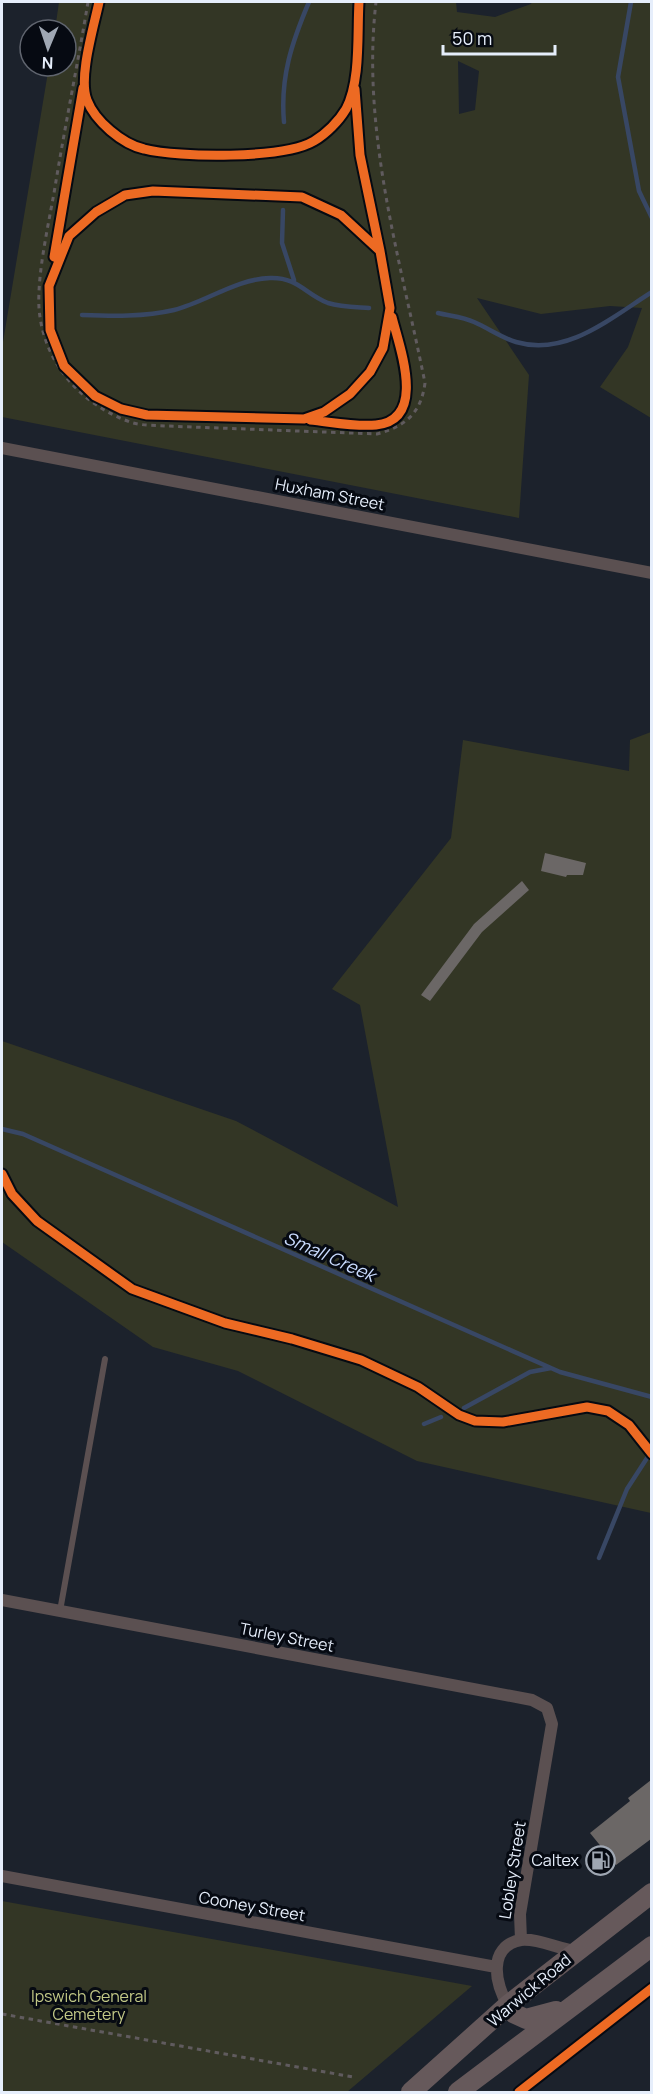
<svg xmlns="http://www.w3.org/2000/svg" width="653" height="2094" font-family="Manrope,sans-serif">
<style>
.green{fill:#333625;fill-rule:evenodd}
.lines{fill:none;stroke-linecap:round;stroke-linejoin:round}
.stream{stroke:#384764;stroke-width:4.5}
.building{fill:#6b6766}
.path{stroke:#605b5e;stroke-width:3;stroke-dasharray:4.5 4.5;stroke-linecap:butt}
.lane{stroke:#5b5051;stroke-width:6}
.street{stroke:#5b5051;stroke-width:12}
.primary{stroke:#66595b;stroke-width:20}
.cycleway-casing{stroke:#060a12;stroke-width:13}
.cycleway{stroke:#ed6a23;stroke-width:9}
.labels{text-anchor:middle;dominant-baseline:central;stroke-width:6;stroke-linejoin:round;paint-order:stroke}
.street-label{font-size:16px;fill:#e6eefb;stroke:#060a12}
.poi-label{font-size:16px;fill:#e6eefb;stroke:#060a12;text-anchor:end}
.park-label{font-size:16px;fill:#c2c886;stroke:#060a12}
.water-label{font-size:18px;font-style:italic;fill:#c9dbfe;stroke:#060a12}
</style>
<rect width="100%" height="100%" fill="#1c222c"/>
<!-- green -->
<path class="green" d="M59 2H456L457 12 495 17 531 4 532 2H651V418L600 387 628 347 642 308 610 306 541 314 477 298 529 375 519 518 2 417V348L49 66H66V30H55ZM458 61 479 71 475 110 459 114Z
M651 732V1513L417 1461 238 1371 153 1347 2 1242V1041L236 1121 398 1207 360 1005 332 989 451 838 463 740 629 771 630 740Z
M2 1901 472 1986 347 2092H2Z"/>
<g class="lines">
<!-- stream -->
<path class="stream" d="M631 2 618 77 639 191 652 218
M284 122C280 77 292 42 309 2
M283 210 282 243 294 280
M438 313C450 316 463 317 474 322 488 328 502 338 516 342 567 357 612 317 652 292
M82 315C112 316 144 317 174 310 206 302 236 279 270 278 298 277 305 294 328 303 341 307 355 307 369 308
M2 1129 23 1134 560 1372 652 1397
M464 1408 530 1372 551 1368
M424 1424 441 1417
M599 1558 627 1489 649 1455"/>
</g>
<!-- building -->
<path class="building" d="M545 853 586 863 583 875H567L566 877 541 871Z
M522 881 529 890 482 932 430 1001 421 995 474 924Z
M651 1780V1839L616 1865 590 1833 630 1801 628 1798Z"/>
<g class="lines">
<!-- path -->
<path class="path" d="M88 2C78 62 66 121 56 181 50 219 37 271 39 308 43 362 80 404 130 422 141 426 155 425 166 426L377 434C406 426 421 413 425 383 400 258 361 130 376 2
M2 2014 353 2077"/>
<!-- lane -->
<path class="lane" d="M60 1611 105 1359"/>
<!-- street -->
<path class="street" d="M2 448 652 573
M2 1600 532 1700 547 1708 552 1724 520 1914 521 1940
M2 1876 496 1967
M508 2005C495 1985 487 1946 521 1940 538 1938 558 1949 576 1951"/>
<!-- primary -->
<path class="primary" d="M508 2005 515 2014 526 2019 556 2011
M411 2092 508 2005 652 1893
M458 2092 652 1946"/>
<defs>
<path id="cycleway" d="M99 2C94 26 78 78 87 100 95 121 122 144 144 149 179 158 284 159 314 141 326 134 339 121 346 109 361 81 357 33 359 2
M355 89 360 155 380 251
M153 191 302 197 341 215 380 251 390 308 383 348 370 372 350 394 324 412 304 419 147 415 121 409 95 396 64 366 50 330 49 286 69 236 96 212 125 195Z
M54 257 83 88
M310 420C331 422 355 427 376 425 428 420 399 346 392 317
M2 1174 12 1194 37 1221 132 1289 225 1323 292 1339 361 1360 418 1387 459 1415 475 1421 503 1422 587 1407 608 1411 629 1425 652 1454
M519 2092 652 1988"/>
</defs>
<!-- cycleway casing -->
<use href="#cycleway" class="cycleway-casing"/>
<!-- cycleway -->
<use href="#cycleway" class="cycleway"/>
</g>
<!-- icons -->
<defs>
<symbol id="fuel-ring" viewBox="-11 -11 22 22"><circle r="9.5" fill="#060a12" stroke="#9fa7b3" stroke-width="1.5"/><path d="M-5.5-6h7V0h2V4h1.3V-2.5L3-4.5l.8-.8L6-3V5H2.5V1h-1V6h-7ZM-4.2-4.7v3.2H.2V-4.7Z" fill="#9fa7b3"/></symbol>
</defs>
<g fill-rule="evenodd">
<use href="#fuel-ring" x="584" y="1844" width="33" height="33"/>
</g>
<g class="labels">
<!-- street labels -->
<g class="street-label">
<text transform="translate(330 494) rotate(11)">Huxham Street</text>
<text transform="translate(287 1637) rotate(11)">Turley Street</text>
<text transform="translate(512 1870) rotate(-81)">Lobley Street</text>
<text transform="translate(252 1906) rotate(10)">Cooney Street</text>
<text transform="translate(529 1990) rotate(-40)">Warwick Road</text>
</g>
<!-- poi labels -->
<g class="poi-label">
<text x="579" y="1860">Caltex</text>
</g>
<!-- park labels -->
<g class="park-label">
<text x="89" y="1996">Ipswich General<tspan x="89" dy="18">Cemetery</tspan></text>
</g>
<!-- water labels -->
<g class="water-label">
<text transform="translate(330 1256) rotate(24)">Small Creek</text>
</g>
</g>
<!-- border -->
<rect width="653" height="2094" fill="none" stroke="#e6eefb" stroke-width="6"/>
<!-- north arrow -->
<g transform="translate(48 48) rotate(182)"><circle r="28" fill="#060a12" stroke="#60656f" stroke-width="1.5"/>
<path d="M0-4.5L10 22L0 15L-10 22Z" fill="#9fa7b3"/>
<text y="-9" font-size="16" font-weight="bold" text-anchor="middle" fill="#e6eefb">N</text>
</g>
<!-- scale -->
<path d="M443 45v9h112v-9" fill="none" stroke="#e6eefb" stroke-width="3"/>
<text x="452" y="45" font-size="18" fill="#e6eefb" stroke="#060a12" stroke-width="4.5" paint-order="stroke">50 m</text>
</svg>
